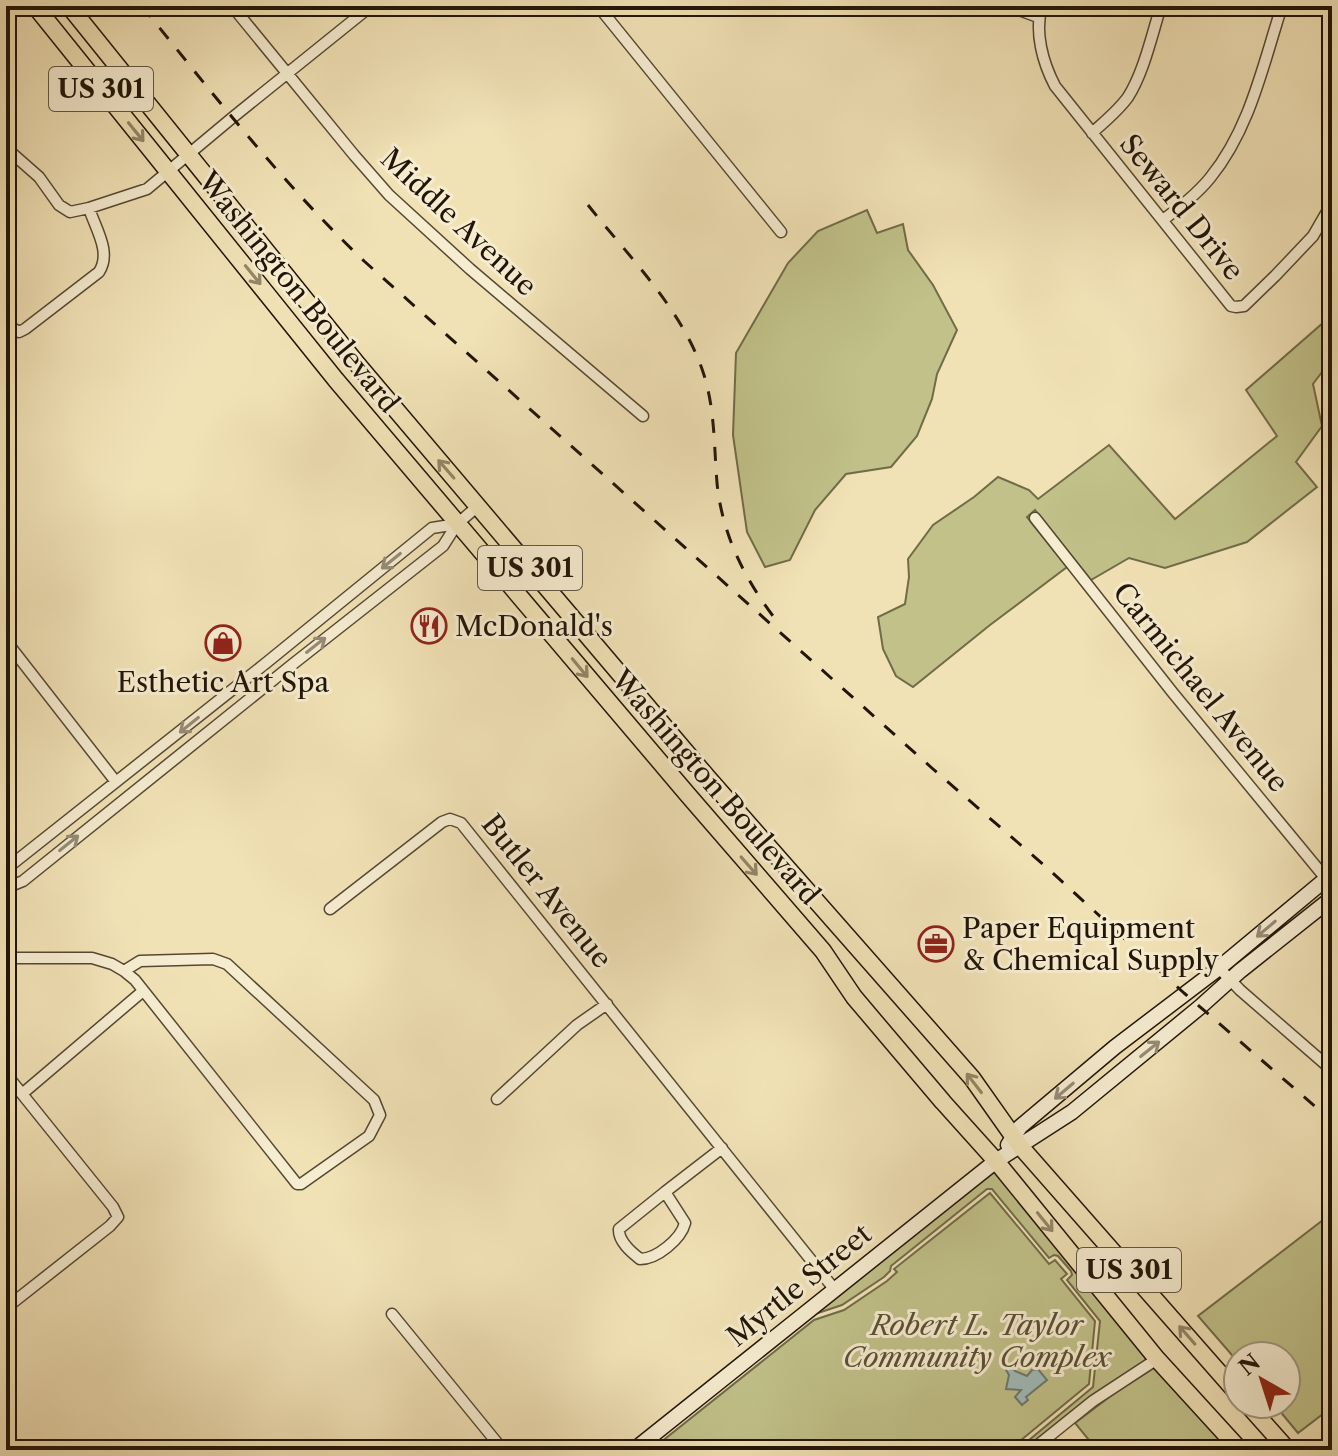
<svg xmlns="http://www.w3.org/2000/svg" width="1338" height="1456" font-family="'Libre Caslon Text',serif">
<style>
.green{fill:#c1c189;stroke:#716b48;stroke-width:2}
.water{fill:#a0bbb9;stroke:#6d7972;stroke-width:2}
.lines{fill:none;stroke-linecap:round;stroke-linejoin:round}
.street-casing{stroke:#554833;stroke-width:13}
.secondary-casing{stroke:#211507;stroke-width:17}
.primary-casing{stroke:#211507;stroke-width:19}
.street{stroke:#f6ecd0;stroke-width:10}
.secondary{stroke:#f6ecd0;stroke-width:14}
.primary{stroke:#f1e2b6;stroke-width:16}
.rail{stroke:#211507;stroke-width:3;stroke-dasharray:14 14;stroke-linecap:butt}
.oneway{stroke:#938667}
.oneway2{stroke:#968b76}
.labels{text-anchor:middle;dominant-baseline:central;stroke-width:6;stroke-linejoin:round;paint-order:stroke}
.shield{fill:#f6ecd0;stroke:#615643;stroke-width:2}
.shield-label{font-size:26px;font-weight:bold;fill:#211507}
.street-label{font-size:28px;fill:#211507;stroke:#f6ecd0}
.poi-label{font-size:28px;fill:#211507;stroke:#f6ecd0;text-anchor:start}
.park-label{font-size:28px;font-style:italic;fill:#595134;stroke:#f6ecd0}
</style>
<rect width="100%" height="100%" fill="#f1e2b6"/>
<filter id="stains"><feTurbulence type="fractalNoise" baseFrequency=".0025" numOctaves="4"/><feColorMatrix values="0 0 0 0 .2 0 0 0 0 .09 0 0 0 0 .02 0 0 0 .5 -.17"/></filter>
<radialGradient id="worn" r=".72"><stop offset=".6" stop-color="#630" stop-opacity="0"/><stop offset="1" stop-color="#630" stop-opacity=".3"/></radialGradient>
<!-- green -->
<path class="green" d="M867 210 877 233 903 224 908 250 933 285 957 330 937 374 932 399 917 436 891 467 846 474 815 510 790 560 765 567 747 532 733 435 736 353 788 263 818 231Z
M1332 315V374L1322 372 1313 384 1322 426 1296 462 1317 487 1247 542 1165 568 1129 558 1091 580 1035 510 1027 517 1067 567 990 625 913 687 896 676 883 649 878 617 905 604 909 577 908 559 933 525 974 497 998 477 1029 490 1038 499 1109 445 1175 519 1277 436 1246 390Z
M996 1169 1150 1357 1089 1397 1023 1450H1017L1093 1387 1100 1321 1067 1280 1072 1275 1071 1271 1058 1256 1054 1255 1049 1258 992 1189H987L891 1266 890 1271 884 1277 842 1305 812 1315Z
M990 1193 1049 1264 1055 1260 1067 1274 1061 1279 1095 1321 1089 1384 1009 1450H651L814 1320 844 1310 887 1281 897 1272 894 1269Z
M1332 1213V1407L1298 1433 1274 1404H1286V1356H1238V1362L1198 1316Z
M1157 1366 1228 1445 1222 1450H1097L1075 1423 1112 1395Z"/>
<!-- water -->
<path class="water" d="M1010 1366 1013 1367 1015 1371 1027 1376 1032 1370 1038 1369 1047 1380 1026 1397 1028 1400 1022 1405 1015 1397 1021 1390 1006 1389 1009 1375 1006 1370Z"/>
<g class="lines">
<defs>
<path id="street" d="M232 6 354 155 389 195 470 269 643 416
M598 6 781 232
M1008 6 1038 17
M1042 6C1034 32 1043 63 1055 86L1231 306 1236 307 1244 306 1275 276 1313 236 1332 203
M1092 133C1104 122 1118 111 1128 97 1144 72 1152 34 1161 6
M6 148 39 177 59 205 70 212 89 208 147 189 232 118 371 6
M1163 220C1180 207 1197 194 1210 178 1250 129 1263 65 1282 6
M6 324 19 332 25 329 99 272C112 252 95 228 89 208
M1035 518 1173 693 1332 886
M6 641 116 782
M6 869 266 663 432 528 457 524
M6 888 23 881 293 664 443 546 457 524 478 506
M330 909 442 822 450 819 461 823 835 1290
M6 958H92L112 964 124 971 135 980 297 1184H301L369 1136 380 1115 374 1100 227 964 213 959 140 961 124 971
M1219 968 1240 990 1332 1070
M6 1074 113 1207 118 1217 110 1226 6 1308
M22 1094 143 991
M497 1099 577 1025 607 1004
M665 1192 685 1223C681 1239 657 1259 640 1259 631 1252 618 1241 619 1229Z
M665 1192 722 1148
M392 1314 503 1450
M1032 1450 1093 1401 1157 1359"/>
<path id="secondary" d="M1008 1145 1020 1127 1115 1047 1219 968 1332 874
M634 1450 996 1161 1072 1112 1200 1007 1240 971 1332 898"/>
<path id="primary" d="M35 6 336 380 688 795 823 951 854 997 943 1102 996 1161 1157 1359 1240 1450
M69 6 358 365 708 778 972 1078 1020 1146 1238 1394
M1247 1404 1288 1450"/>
</defs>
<!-- street casing -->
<use href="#street" class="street-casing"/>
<!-- secondary casing -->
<use href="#secondary" class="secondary-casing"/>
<!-- primary casing -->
<use href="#primary" class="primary-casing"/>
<!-- street -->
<use href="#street" class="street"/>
<!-- secondary -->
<use href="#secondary" class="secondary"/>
<!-- primary -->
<use href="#primary" class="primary"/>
<!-- rail -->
<path class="rail" d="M142 6C213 94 282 183 364 261L933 769 1045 866 1184 993 1332 1121
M588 205C629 257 684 311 704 375 715 410 714 447 717 483 722 533 743 576 773 616"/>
</g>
<!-- one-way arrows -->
<defs><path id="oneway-shaft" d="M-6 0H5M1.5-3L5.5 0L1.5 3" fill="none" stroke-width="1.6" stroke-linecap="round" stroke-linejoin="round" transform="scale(2)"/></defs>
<g class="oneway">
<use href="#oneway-shaft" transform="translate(136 132) rotate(51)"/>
<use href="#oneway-shaft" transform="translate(253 275) rotate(51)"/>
<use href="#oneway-shaft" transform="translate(446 469) rotate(-131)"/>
<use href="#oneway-shaft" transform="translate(580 668) rotate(50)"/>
<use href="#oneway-shaft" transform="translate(749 866) rotate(49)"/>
<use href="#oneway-shaft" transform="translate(974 1083) rotate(-128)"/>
<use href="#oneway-shaft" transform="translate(1045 1222) rotate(51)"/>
<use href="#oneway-shaft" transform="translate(1187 1335) rotate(-131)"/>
</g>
<g class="oneway2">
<use href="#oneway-shaft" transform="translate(391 561) rotate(141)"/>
<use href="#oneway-shaft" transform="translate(316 645) rotate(-38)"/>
<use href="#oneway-shaft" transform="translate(189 725) rotate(141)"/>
<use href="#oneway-shaft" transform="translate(69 843) rotate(-39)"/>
<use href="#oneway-shaft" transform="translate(1266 929) rotate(140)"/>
<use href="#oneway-shaft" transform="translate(1150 1049) rotate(-39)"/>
<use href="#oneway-shaft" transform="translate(1064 1091) rotate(140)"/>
</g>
<!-- icons -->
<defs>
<symbol id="restaurant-ring" viewBox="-11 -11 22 22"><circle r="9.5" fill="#f6ecd0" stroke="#8f2418" stroke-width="1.5"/><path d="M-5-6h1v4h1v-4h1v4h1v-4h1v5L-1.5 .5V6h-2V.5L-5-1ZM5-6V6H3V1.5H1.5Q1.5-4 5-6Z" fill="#8f2418"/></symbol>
<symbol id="shop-ring" viewBox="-11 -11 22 22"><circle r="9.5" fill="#f6ecd0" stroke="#8f2418" stroke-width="1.5"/><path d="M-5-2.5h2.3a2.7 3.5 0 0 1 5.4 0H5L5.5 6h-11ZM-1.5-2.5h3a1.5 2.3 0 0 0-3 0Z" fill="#8f2418"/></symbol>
<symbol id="office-ring" viewBox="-11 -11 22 22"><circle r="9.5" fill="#f6ecd0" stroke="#8f2418" stroke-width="1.5"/><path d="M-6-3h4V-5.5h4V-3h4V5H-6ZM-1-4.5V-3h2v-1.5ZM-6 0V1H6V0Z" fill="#8f2418"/></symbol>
</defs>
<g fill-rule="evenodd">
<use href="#restaurant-ring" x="409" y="606" width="40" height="40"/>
<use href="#shop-ring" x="203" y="623" width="40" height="40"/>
<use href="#office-ring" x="916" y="924" width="40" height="40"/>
</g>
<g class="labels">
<!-- shield labels -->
<g class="shield">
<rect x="49" y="67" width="104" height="44" rx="6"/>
<rect x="478" y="546" width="104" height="44" rx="6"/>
<rect x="1077" y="1248" width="104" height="44" rx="6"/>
</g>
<g class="shield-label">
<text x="101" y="89">US 301</text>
<text x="530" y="568">US 301</text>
<text x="1129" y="1270">US 301</text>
</g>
<!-- street labels -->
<g class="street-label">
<text transform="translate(1182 207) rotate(51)">Seward Drive</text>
<text transform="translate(459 222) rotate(43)">Middle Avenue</text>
<text transform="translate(299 292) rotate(51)">Washington Boulevard</text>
<text transform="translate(1201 687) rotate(51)">Carmichael Avenue</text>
<text transform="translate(716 787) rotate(49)">Washington Boulevard</text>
<text transform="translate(547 891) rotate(51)">Butler Avenue</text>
<text transform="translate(799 1285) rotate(-39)">Myrtle Street</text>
</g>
<!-- poi labels -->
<g class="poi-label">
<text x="455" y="626">McDonald's</text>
<text x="223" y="682" text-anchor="middle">Esthetic Art Spa</text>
<text x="962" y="928">Paper Equipment<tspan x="962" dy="32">&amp; Chemical Supply</tspan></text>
</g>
<!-- park labels -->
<g class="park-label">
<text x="977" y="1325">Robert L. Taylor<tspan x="977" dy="32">Community Complex</tspan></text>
</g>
</g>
<!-- margin -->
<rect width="1338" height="1456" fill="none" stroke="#f1e2b6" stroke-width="32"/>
<rect x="8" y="8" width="1322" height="1440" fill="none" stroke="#211507" stroke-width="4"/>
<rect x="16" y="16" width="1306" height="1424" fill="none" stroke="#211507" stroke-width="2"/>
<!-- north arrow -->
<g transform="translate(1262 1380) rotate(321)"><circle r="38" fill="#f6ecd0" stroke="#a19680" stroke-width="2"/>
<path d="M0-6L14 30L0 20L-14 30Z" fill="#8f2418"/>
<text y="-12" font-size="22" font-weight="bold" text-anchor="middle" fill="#211507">N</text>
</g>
<rect width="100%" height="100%" filter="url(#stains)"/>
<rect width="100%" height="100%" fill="url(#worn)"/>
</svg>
